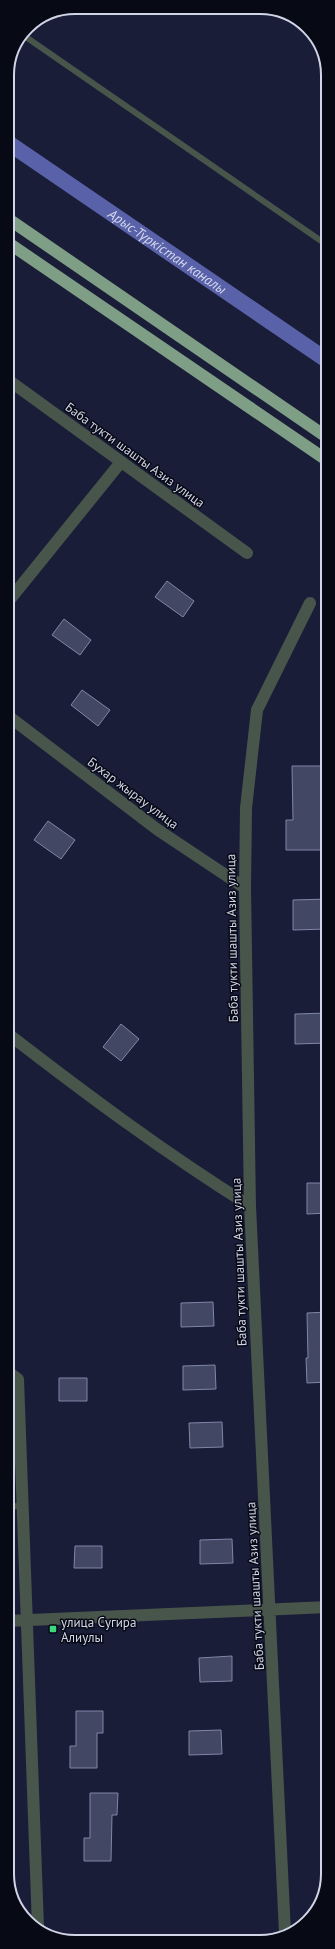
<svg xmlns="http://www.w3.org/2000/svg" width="335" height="1949" font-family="'PT Sans',sans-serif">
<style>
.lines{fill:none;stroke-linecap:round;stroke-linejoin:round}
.canal{stroke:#5962a9;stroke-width:16}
.building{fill:#424764;stroke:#8086a7}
.lane{stroke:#48554b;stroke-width:6}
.street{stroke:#48554b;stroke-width:12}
.highway{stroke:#7e9e86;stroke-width:12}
.poi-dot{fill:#3ed77d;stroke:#070914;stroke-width:1.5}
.labels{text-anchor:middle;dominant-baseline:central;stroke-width:3;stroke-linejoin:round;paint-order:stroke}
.street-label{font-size:13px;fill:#d1d5e7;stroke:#070914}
.poi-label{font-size:13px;fill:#d1d5e7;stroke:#070914;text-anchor:start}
.water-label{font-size:14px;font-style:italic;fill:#d4d8ed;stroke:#070914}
.rim{fill:none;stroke:#d1d5e7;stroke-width:2}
</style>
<rect width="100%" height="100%" fill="#1a1d38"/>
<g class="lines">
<!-- canal -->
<path class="canal" id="s1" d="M7 142 328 361"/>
</g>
<!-- building -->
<path class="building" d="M167 581 194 601 183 617 155 597Z
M64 619 91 640 80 655 52 635Z
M82 690 110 710 98 726 71 705Z
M292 766H328V850H286V820H293Z
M48 821 75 840 61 859 34 840Z
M328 899V929L293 930V900Z
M328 1013V1043L295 1044V1014Z
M121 1024 139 1039 121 1061 103 1047Z
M307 1183H328V1213L307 1214Z
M213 1302 214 1326 181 1327V1303Z
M328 1312V1382L307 1383 306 1358H308L307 1313Z
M215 1365 216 1389 183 1390V1366Z
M59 1378H87V1401H59Z
M222 1422 223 1447 190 1448 189 1423Z
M232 1539 233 1563 200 1564V1540Z
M75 1546H102V1568H74Z
M232 1656V1681L200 1682 199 1658Z
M76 1711H103V1733H97V1768H70V1746H76Z
M221 1730 222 1754 189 1755V1731Z
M90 1793H118L117 1815H112L111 1861H84V1838H90Z"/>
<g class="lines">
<!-- lane -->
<path class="lane" d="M23 35 327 245
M7 1509 22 1504"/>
<!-- street -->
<path class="street" d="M7 379 247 553
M7 603 121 462
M7 715 158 830 245 888
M7 1033C86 1094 165 1153 250 1206
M7 1371 18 1379 38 1927
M7 1621 328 1607
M285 1933 250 1206 245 888 246 808 257 710 310 603"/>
<!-- highway -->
<path class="highway" d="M7 218 328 438
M7 242 328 461"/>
</g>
<!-- markers -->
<rect class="poi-dot" x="49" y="1625" width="8" height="8" rx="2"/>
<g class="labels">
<!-- street labels -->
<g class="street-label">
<text transform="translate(135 455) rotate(36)">Баба тукти шашты Азиз улица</text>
<text transform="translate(133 793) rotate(37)">Бухар жырау улица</text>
<text transform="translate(232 938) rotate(-91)">Баба тукти шашты Азиз улица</text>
<text transform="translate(239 1262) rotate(-92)">Баба тукти шашты Азиз улица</text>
<text transform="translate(255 1586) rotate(-93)">Баба тукти шашты Азиз улица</text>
</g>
<!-- poi labels -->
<g class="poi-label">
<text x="61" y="1622">улица Сугира<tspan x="61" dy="15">Алиулы</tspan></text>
</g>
<!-- water labels -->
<g class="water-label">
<text stroke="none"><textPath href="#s1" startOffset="194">Арыс-Түркістан каналы</textPath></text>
</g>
</g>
<!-- crop -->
<path d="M0 0H335V1949H0ZM75 14H260A61 61 0 0 1 321 75V1874A61 61 0 0 1 260 1935H75A61 61 0 0 1 14 1874V75A61 61 0 0 1 75 14Z" fill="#070914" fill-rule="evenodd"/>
<path class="rim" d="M75 14H260A61 61 0 0 1 321 75V1874A61 61 0 0 1 260 1935H75A61 61 0 0 1 14 1874V75A61 61 0 0 1 75 14Z"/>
</svg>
